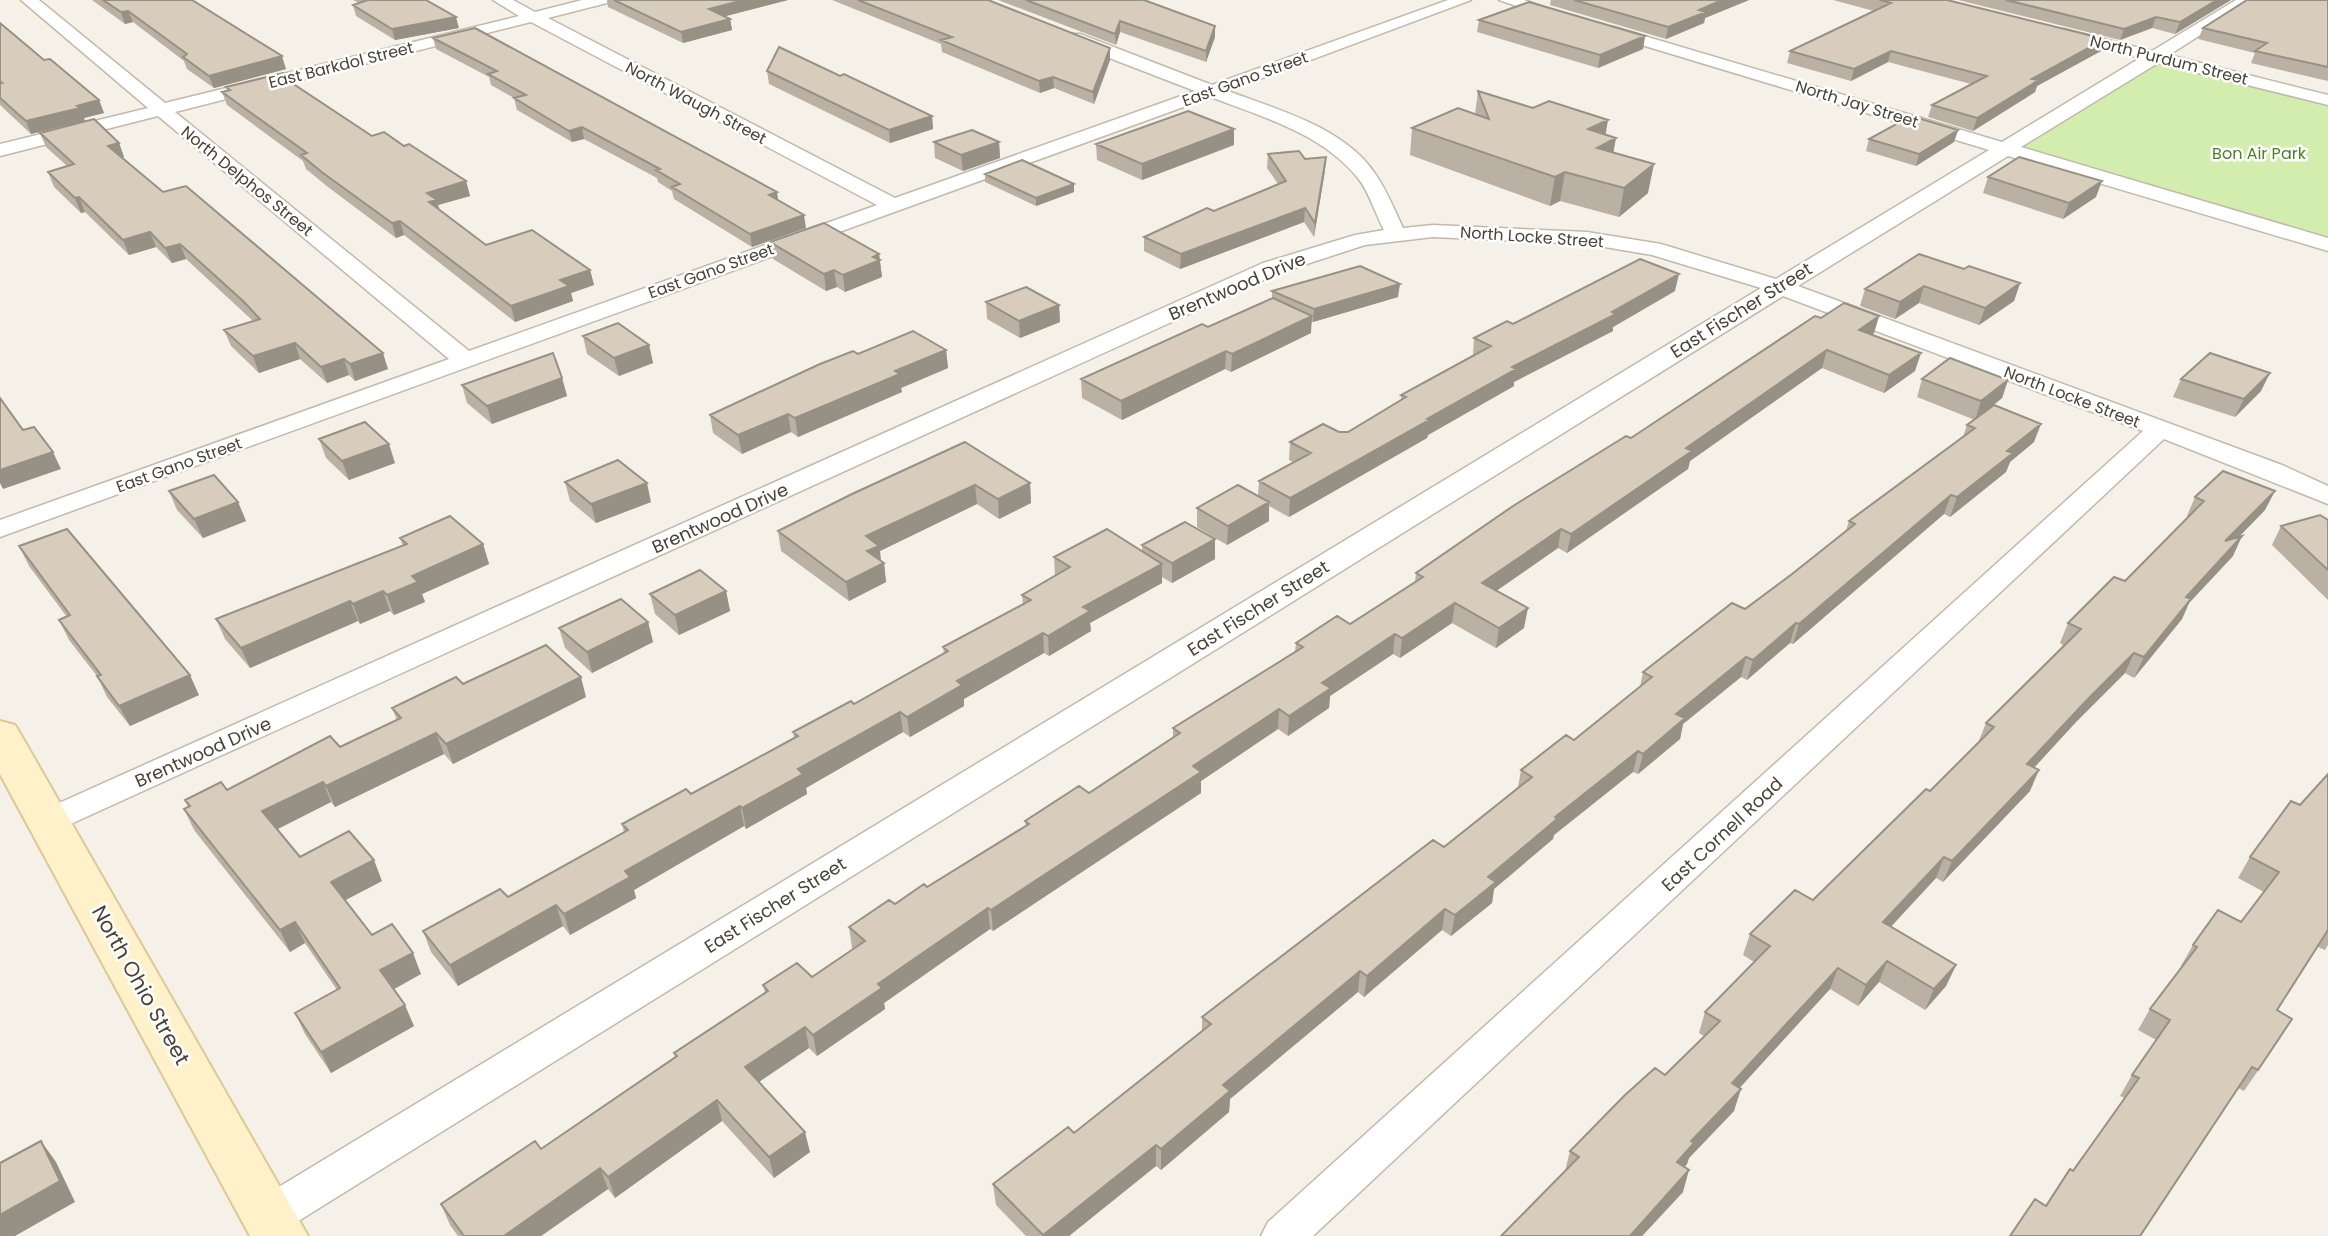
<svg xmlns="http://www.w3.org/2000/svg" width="2328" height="1236" font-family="Poppins,sans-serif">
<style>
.green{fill:#d2edae}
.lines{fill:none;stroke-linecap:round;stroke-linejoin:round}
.street-casing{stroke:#c2b9aa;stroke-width:3}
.secondary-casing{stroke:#ddc896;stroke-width:4}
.street{fill:#fff;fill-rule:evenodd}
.secondary{fill:#fff1c9;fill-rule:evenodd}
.wall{fill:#bab0a3}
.shaded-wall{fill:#979084}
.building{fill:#d8cdbd;stroke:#979084;stroke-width:2}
.labels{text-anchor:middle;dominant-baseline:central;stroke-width:5;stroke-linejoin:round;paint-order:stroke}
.far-street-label{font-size:16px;fill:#4a4236;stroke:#fff}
.far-park-label{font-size:16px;fill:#498223;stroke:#fff}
.street-label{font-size:18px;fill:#4a4236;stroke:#fff}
.near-street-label{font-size:21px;fill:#4a4236;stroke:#fff}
</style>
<rect width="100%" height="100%" fill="#f6f1e8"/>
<!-- green -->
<path class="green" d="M2155 57 2328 100V245L2003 148Z"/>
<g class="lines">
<defs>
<path id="street" d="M21 0H39L165 103 519 16 493 0H513L535 12 582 0H609L607 3 548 18 895 198 1195 91 1068 42V34H1080L1212 85 1448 0H1471L1228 91C1278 110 1345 127 1376 175 1387 191 1395 211 1403 228L1433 225 1587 232 1661 244 1776 279 1989 150 1602 33V27H1614L2002 142 2140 58 2058 38V30L2064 29 2152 51 2236 0H2255L2169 55 2328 95V105L2158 63 2021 147 2328 238V251L2008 156 1798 286 2282 465 2328 486V504L2164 439 1313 1236H1261L1268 1222 2143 431 1783 296 284 1230 269 1235 254 1230 247 1216 254 1202 1761 288 1652 255 1587 244 1433 237 1365 245 1279 273 51 833 39 830 34 821 39 812 1263 263 1355 235 1384 230C1375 213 1369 191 1357 177 1321 133 1262 117 1211 97L0 537V520L449 359 158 116 0 156V144L148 108ZM531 22 877 205 469 351 175 112Z
M1499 0H1524L1568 16 1560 21Z"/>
<path id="secondary" d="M0 721 15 725 21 735 308 1236H250L0 774Z"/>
</defs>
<!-- street casing -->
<use href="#street" class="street-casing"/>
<!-- secondary casing -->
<use href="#secondary" class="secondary-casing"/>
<!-- street -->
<use href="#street" class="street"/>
<!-- secondary -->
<use href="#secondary" class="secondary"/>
</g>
<!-- wall -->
<path class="wall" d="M92 0H192L286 69 214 88 187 69 184 61 133 22 125 24Z
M353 0H427L459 28 395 40 356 16 353 5 359 3Z
M607 0H788L725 16 730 19 732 30 683 43 608 7Z
M832 0H988L1110 48V60L1094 104 1054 88 1040 93 942 52 941 44Z
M998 0H1144L1215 37 1206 62 1120 32 1116 45Z
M1551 0H1749L1705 18 1704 23 1666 39 1550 5Z
M1833 0H1947L2105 39 2101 51 2037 86 2035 92 1973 131 1928 117 1932 105 1971 84 1888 62 1851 81 1787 63 1790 51 1874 11Z
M1958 0H2231L2175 34 2152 28 2120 40Z
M2328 0V81L2251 63 2255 53 2198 39 2203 28Z
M1479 20 1645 36 1643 49 1598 68 1477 32Z
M0 23 44 60 99 100 104 113 84 118 85 121 31 134 0 105Z
M433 38 778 200 806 228 752 247 674 199 672 191 658 182 657 178 584 139 572 142 517 110 514 98 491 85 489 77 436 49Z
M767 71 840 76 932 116 933 129 890 143 769 84Z
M297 86 372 136 404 146 466 181 470 196 438 205 440 211 486 245 590 270 594 285 571 293 573 301 515 322 404 235 396 238 328 187 306 169 303 161 227 105 222 92 227 91 226 87Z
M1478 91 1533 108 1606 135 1613 153 1648 193 1619 217 1560 201 1550 206 1410 155 1412 128 1475 114Z
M1234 129V145L1142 180 1097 160 1096 144Z
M1958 130 1954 142 1916 166 1866 151 1869 139Z
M40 133 119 143 124 157 122 158 163 192 388 369 355 381 349 375 327 383 300 359 259 373 231 346 224 330 253 321 186 259 172 263 156 247 129 255 85 212 81 213 54 187 48 172 67 166 46 147Z
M934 142H999L1000 158 963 171 935 158Z
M1268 154 1305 159 1325 170 1314 237 1304 222 1180 269 1144 251V237L1214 211 1278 184 1267 168Z
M985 174 1074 184V192L1036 206 985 182Z
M1988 177 2096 197 2063 219 1983 193Z
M770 242 879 254 882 277 845 292 837 287 826 291 773 259Z
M1964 269 2020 283 2014 301 1979 325 1919 303 1895 319 1860 306 1865 289Z
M1272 291 1398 297 1313 322H1311V333L1231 372 1225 369 1122 420 1082 398 1081 379 1208 327 1272 298Z
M1675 291 1613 327V331L1514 382V386L1428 435 1427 438 1289 517 1269 506V521L1227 545 1197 527V508L1258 496 1259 481 1293 462 1289 460 1290 442 1339 432H1348L1401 401V395L1473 356 1474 338Z
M986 302 1059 305 1060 322 1020 338 987 319Z
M1879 316 1874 333 1872 335 1915 371 1884 393 1822 368 1690 461 1688 469 1567 553 1558 548 1496 591 1524 628 1496 648 1452 623 1400 658 1393 654 1330 696 1329 708 1288 736 1278 729 1201 781V793L993 931 990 929 884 1003 885 1009 817 1056 809 1048 759 1082 810 1152 774 1178 722 1121 615 1198 608 1189 541 1236H458L450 1225 441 1204 541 1149 675 1057 674 1053 765 993 763 985 812 977 854 949 852 948 849 927 927 887 1026 826 1025 821 1089 793 1173 738V728L1295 652 1296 643 1350 624 1415 582 1416 573 1821 318Z
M583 336 649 345 653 363 619 376 587 354Z
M946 350 948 368 901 388 902 392 798 437 791 432 742 454 713 433 710 415 858 354Z
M562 378 567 396 492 424 467 403 462 385Z
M1922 379 2008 380 2002 398 1978 417 2034 442 2010 462 2006 472 1950 517 1944 514 1793 644 1790 643 1747 680 1741 677 1683 724 1680 739 1638 774 1633 772 1554 835 1553 839 1494 889 1492 903 1451 936 1442 930 1364 997 1358 992 1230 1099 1229 1112 1161 1170 1156 1166 1069 1236H1026L996 1205 993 1184 1074 1133 1202 1031V1017L1444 847 1518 787 1521 770 1574 740 1640 687 1643 672 1745 609 1792 574 1846 530 1849 521 1963 437 1967 425 1975 420 1917 397Z
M2181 379 2261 391 2235 417 2173 397Z
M319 439 395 463 349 480 326 458Z
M965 442 1030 483 1031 503 999 519 977 504 880 551 881 561 884 563 886 582 849 601 781 551 778 531Z
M565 482 651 502 596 523 570 501Z
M169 491 238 502 246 521 203 538 177 510Z
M2195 497 2265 510 2238 538 2233 556 2189 603 2182 619 2134 678 2125 673 2076 722 2034 768 2030 791 1943 882 1936 878 1890 927 1956 965 1946 986 1925 1010 1879 982 1858 1006 1830 989 1739 1088 1734 1111 1689 1158 1687 1164 1684 1167 1683 1192 1642 1236H1501L1565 1171 1570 1151 1665 1075 1704 1036 1699 1033 1705 1012 1754 962 1743 955 1750 934 1813 900 1930 791 1978 743 1986 723 2064 646 2060 643 2068 623 2125 581 2188 517 2187 516Z
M2328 520V600L2272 545 2281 526Z
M400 538 483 544 489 564 422 594 425 602 394 615 390 611 360 624 358 621 250 668 225 639 216 619 403 546Z
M1215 539V559L1172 583 1162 577V583L1090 623 1091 631 1049 656 1044 653 964 699V706L910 737 903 732 806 788 807 794 746 829 744 826 634 890 636 898 570 935 563 926 458 986 431 952 423 931 508 897 624 832 622 824 691 794 794 738 793 732 854 704 944 654 943 647 1023 605 1022 595 1055 576 1054 557 1142 551V545Z
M19 546 199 695 130 726 107 697 97 676 69 640 59 620 67 617 29 566Z
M726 591 730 611 679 635 655 614 650 594Z
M648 622 653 642 592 673 565 648 559 628Z
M463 684 586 697 453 764 444 754 335 807 331 802 277 829 300 857 382 881 345 900 372 935 421 974 393 989 414 1026 331 1073 305 1034 295 1013 337 990 305 943 290 952 194 830 184 809 188 807 185 800 227 790 340 747 397 720 392 708Z
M2328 774V945L2325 950 2318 947 2277 1010 2292 1019 2279 1040 2244 1091 2238 1088 2141 1236 2046 1206 2125 1098 2120 1096 2132 1075 2156 1040 2138 1030 2150 1009 2183 966H2181L2193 945 2241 922 2264 892 2238 878 2250 857 2300 805Z"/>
<!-- shaded-wall -->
<path class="shaded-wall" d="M744 0H788L711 20 709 9Z
M1722 0H1749L1705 18 1704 23 1666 39 1668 27 1699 10Z
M2217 0H2231L2175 34 2180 22Z
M128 11 133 22 125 24 121 12Z
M456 17 459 28 395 40 392 29Z
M2156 17 2152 28 2120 40 2124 29Z
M730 19 732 30 683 43 681 32Z
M1120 21V32L1116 45 1115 34Z
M1215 26V37L1206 62V51Z
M1645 36 1643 49 1598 68 1600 55Z
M2105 39 2101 51 2037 86 2035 92 1973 131 1977 118 2032 79Z
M1110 48V60L1094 104 1093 92Z
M1891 51 1888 62 1851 81 1854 69Z
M282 56 286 69 214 88 209 76Z
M1053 77 1054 88 1040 93 1039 81Z
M99 100 104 113 84 118 85 121 31 134 26 121 77 106Z
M932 116 933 129 890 143 889 130Z
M1608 120 1604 144 1616 138 1611 166 1592 176 1588 129Z
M582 127 584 139 572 142 569 131Z
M1234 129V145L1142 180V164Z
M1958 130 1954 142 1916 166 1919 154Z
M999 142 1000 158 963 171 961 155Z
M119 143 124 157 114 160 108 146Z
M1326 157 1325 170 1314 237 1315 223Z
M1654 164 1648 193 1619 217 1624 188Z
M1565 172 1560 201 1550 206 1555 177Z
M466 181 470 196 438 205 441 214 433 217 427 193Z
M2102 181 2096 197 2063 219 2069 203Z
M1074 184V192L1036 206V198Z
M777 192 779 205 769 195Z
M79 197 85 212 81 213 75 198Z
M1305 208 1304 222 1180 269 1181 254Z
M804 215 806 228 752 247 750 234Z
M400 221 404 235 396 238 392 223Z
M150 232 156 247 129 255 123 240Z
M180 244 186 259 172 263 165 248Z
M879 254 882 277 845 292 843 275 873 257Z
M590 270 594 285 571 293 573 301 515 322 511 306 560 280Z
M834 270 837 287 826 291 824 274Z
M1679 274 1675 291 1613 327V331L1514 382V386L1428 435 1427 438 1289 517 1290 498 1427 419 1512 367Z
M2020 283 2014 301 1979 325 1985 308Z
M1400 284 1398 297 1313 322 1314 309Z
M1924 286 1919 303 1895 319 1900 302Z
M1059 305 1060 322 1020 338 1019 321Z
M1312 316 1311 333 1231 372 1232 354Z
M1879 316 1874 333 1854 347 1859 330Z
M295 343 300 359 259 373 253 356Z
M649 345 653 363 619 376 614 358Z
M946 350 948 368 901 388 902 392 798 437 795 418 895 371Z
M1827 350 1822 368 1690 461 1688 469 1567 553 1571 534 1686 448Z
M1226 351 1225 369 1122 420 1121 401Z
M383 353 388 369 355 381 350 364Z
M1921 353 1915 371 1884 393 1889 375Z
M344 359 349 375 327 383 321 367Z
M2270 373 2261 391 2235 417 2244 399Z
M562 378 567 396 492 424 487 406Z
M2008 380 2002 398 1975 420 1981 401Z
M788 414 791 432 742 454 738 435Z
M2041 424 2034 442 2010 462 2006 472 1950 517 1957 497 2007 451Z
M389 444 395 463 349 480 342 461Z
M53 452 61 469 3 489 0 483V470Z
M647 483 651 502 596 523 591 504Z
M1030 483 1031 503 999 519 998 499Z
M975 485 977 504 880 551 881 564 884 563 886 582 849 601 846 582 866 536Z
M2275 491 2265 510 2215 561 2225 541Z
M1951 495 1944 514 1793 644 1799 624Z
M238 502 246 521 203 538 194 519Z
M1269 502V521L1227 545 1228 526Z
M1561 529 1558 548 1479 603 1482 583Z
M2242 536 2233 556 2189 603 2182 619 2134 678 2144 657 2186 597Z
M1215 539V559L1172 583V563Z
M483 544 489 564 422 594 425 602 394 615 387 595 412 576Z
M1162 564V583L1090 623 1091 631 1049 656 1048 636 1083 607Z
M383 591 390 611 360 624 353 604Z
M726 591 730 611 679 635 675 615Z
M350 601 358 621 250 668 241 648Z
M1455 603 1452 623 1400 658 1402 638Z
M1528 608 1524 628 1496 648 1499 628Z
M648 622 653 642 592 673 587 652Z
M1796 623 1790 643 1747 680 1753 660Z
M1043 633 1044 653 964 699V706L910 737 907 717 957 681Z
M1395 634 1393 654 1330 696 1329 708 1288 736 1289 716 1322 683Z
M2134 653 2125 673 2076 722 2018 785 2027 764 2085 702Z
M1746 657 1741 677 1683 724 1680 739 1638 774 1643 754 1676 714Z
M190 675 199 695 130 726 119 706Z
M581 677 586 697 453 764 446 744Z
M1279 709 1278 729 1201 781V793L993 931 991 910 1193 766Z
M900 712 903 732 806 788 807 794 746 829 742 808 798 769Z
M436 733 444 754 335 807 326 786Z
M1638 751 1633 772 1554 835 1553 839 1494 889 1492 903 1451 936 1455 915 1488 877 1555 817Z
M2039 770 2030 791 1943 882 1952 861Z
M323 782 331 802 272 832 262 811Z
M740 806 744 826 634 890 636 898 570 935 564 914 625 871Z
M1944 857 1936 878 1875 944 1883 922Z
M374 860 382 881 340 903 331 882Z
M556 905 563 926 458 986 450 965Z
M988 908 990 929 884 1003 885 1009 817 1056 813 1035 878 984Z
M1445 909 1442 930 1364 997 1367 976Z
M295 922 305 943 290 952 280 930Z
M413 953 421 974 389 992 380 970Z
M1887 961 1879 982 1858 1006 1866 985Z
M1956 965 1946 986 1925 1010 1934 989Z
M1838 968 1830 989 1725 1104 1732 1083Z
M1360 971 1358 992 1230 1099 1229 1112 1161 1170V1149L1223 1085Z
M405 1005 414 1026 331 1073 321 1052Z
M805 1027 809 1048 750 1088 745 1067Z
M1741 1089 1734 1111 1689 1158 1687 1164 1670 1183 1677 1162 1691 1141Z
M717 1100 722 1121 615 1198 608 1177Z
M805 1132 810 1152 774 1178 769 1157Z
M41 1141 56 1162 75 1202 15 1236H0V1215Z
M1156 1145V1166L1069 1236H1043V1235Z
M600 1168 608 1189 541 1236H504Z
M1689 1170 1683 1192 1642 1236H1630Z"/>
<!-- building -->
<path class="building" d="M103 0H192L282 56 209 76 183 57 187 54 128 11 121 12Z
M368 0H426L456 17 392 29 353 5Z
M614 0H744L709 9 730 19 681 32Z
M858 0H988L1110 48 1093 92 1053 77 1039 81 941 40 952 37Z
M1026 0H1144L1215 26 1206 51 1120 21 1115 34Z
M1574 0H1722L1699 10 1706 12 1668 27Z
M1880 0H1947L2105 39 2032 79 2039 80 1977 118 1932 105 1987 76 1891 51 1854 69 1790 51 1891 3Z
M2006 0H2217L2180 22 2156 17 2124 29Z
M2247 0H2328V67L2255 51 2267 43 2203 28Z
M1529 2 1645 36 1600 55 1479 20Z
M0 23 44 60 50 59 99 100 77 106 80 108 26 121 0 98V83H2L0 81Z
M475 28 777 192 769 195 804 215 750 234 672 187 680 184 656 170 660 169 582 127 569 131 514 98 526 95 488 74 497 71 433 38Z
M779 47 840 76 844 74 932 116 889 130 767 71Z
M283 73 295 82 292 83 372 136 384 132 404 146 409 144 466 181 427 193 437 200 429 202 486 245 532 230 590 270 560 280 569 286 511 306 400 221 392 223 323 173 301 155 307 153 222 92 230 90 226 87Z
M1478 91 1533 108 1549 101 1608 120 1588 129 1616 138 1597 148 1654 164 1624 188 1565 172 1555 177 1412 128 1458 108 1489 119Z
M1188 111 1234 129 1142 164 1096 144Z
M1911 116 1958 130 1919 154 1869 139Z
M94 119 119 143 108 146 163 192 186 186 383 353 350 364 344 359 321 367 295 343 253 356 224 330 260 319 243 301 180 244 165 248 150 232 123 240 79 197 75 198 48 172 74 164 40 133Z
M972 130 999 142 961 155 934 142Z
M1299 151 1305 159 1326 157 1315 223 1305 208 1181 254 1144 237 1207 208 1214 211 1286 181 1268 154Z
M2019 157 2102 181 2069 203 1988 177Z
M1022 160 1074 184 1036 198 985 174Z
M824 223 879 254 873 257 880 260 843 275 834 270 824 274 770 242Z
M1919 254 1964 269 1969 266 2020 283 1985 308 1924 286 1900 302 1865 289Z
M1640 259 1679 274 1612 312 1616 314 1512 367 1516 369 1427 419 1429 420 1290 498 1259 481 1311 453 1290 442 1323 424 1339 432H1348L1406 397 1401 395 1491 346 1474 338 1507 321 1513 324Z
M1360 266 1400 284 1314 309 1272 291Z
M1026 287 1059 305 1019 321 986 302Z
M1273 298 1312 316 1232 354 1226 351 1121 401 1081 379 1202 324 1208 327Z
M1844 303 1879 316 1859 330 1921 353 1889 375 1827 350 1686 448 1692 451 1571 534 1561 529 1482 583 1528 608 1499 628 1455 603 1402 638 1395 634 1322 683 1331 688 1289 716 1279 709 1193 766 1201 772 991 910 988 908 878 984 882 988 813 1035 805 1027 745 1067 805 1132 769 1157 717 1100 608 1177 600 1168 504 1236H464L441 1204 535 1141 541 1149 677 1056 674 1053 768 991 763 985 797 963 812 977 865 941 849 927 889 900 895 904 924 884 927 887 1029 824 1025 821 1079 786 1089 793 1180 733 1173 728 1303 647 1296 643 1337 616 1350 624 1423 577 1416 573 1513 506 1626 436 1631 438 1815 316 1821 318Z
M618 323 649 345 614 358 583 336Z
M913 331 946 350 895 371 900 374 795 418 788 414 738 435 710 415 820 364 853 351 858 354Z
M553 353 562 378 487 406 462 385Z
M2210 353 2270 373 2244 399 2181 379Z
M1950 358 2008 380 1981 401 1922 379Z
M0 398 23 430 34 427 53 452 0 470Z
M1994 405 2041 424 2007 451 2013 453 1957 497 1951 495 1799 624 1796 623 1753 660 1746 657 1676 714 1685 718 1643 754 1638 751 1555 817 1557 819 1488 877 1496 882 1455 915 1445 909 1367 976 1360 971 1223 1085 1230 1091 1161 1149 1156 1145 1043 1235 993 1184 1068 1127 1074 1133 1211 1024 1202 1017 1433 840 1444 847 1532 777 1521 770 1566 735 1574 740 1652 677 1643 672 1732 603 1745 609 1792 574 1855 524 1849 521 1975 428 1967 425Z
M365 422 389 444 342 461 319 439Z
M965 442 1030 483 998 499 975 485 866 536 879 546 867 551 884 563 846 582 778 531 852 494Z
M618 460 647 483 591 504 565 482Z
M2223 471 2275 491 2225 541 2242 536 2186 597 2191 599 2144 657 2134 653 2085 702 2027 764 2039 770 1952 861 1944 857 1883 922 1956 965 1934 989 1887 961 1866 985 1838 968 1732 1083 1741 1089 1691 1141 1694 1143 1677 1162 1689 1170 1630 1236H1501L1579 1157 1570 1151 1625 1095 1655 1068 1665 1075 1720 1021 1705 1012 1770 946 1750 934 1795 890 1813 900 1926 789 1930 791 1994 727 1986 723 2081 629 2068 623 2114 577 2125 581 2204 501 2195 497Z
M214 475 238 502 194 519 169 491Z
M1238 485 1269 502 1228 526 1197 508Z
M2320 515 2328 520V570L2281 526Z
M450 516 483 544 412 576 418 582 387 595 383 591 353 604 350 601 241 648 216 619 407 544 400 538Z
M1185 522 1215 539 1172 563 1142 545Z
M67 529 190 675 119 706 97 676 101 675 59 620 70 615 19 546Z
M1107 529 1162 564 1083 607 1090 611 1048 636 1043 633 957 681 962 685 907 717 900 712 798 769 803 774 742 808 740 806 625 871 630 877 564 914 556 905 450 965 423 931 500 889 508 897 628 830 622 824 686 789 691 794 798 736 793 732 851 701 854 704 948 651 943 647 1031 600 1022 595 1070 567 1054 557Z
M700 570 726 591 675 615 650 594Z
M621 599 648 622 587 652 559 628Z
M546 645 581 677 446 744 436 733 326 786 323 782 262 811 300 857 349 831 374 860 331 882 372 935 392 924 413 953 380 970 405 1005 321 1052 295 1013 340 988 295 922 280 930 184 809 190 806 185 800 221 782 227 790 330 736 340 747 401 718 392 708 456 677 463 684Z
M2328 774V930L2277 1010 2292 1019 2258 1070 2252 1067 2140 1236H2010L2035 1199 2046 1206 2070 1169 2073 1171 2139 1078 2132 1075 2170 1020 2150 1009 2197 947 2193 945 2218 910 2241 922 2279 872 2250 857 2291 801 2300 805Z
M41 1141 60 1181 0 1215V1163Z"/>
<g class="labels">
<!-- far-street labels -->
<g class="far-street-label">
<text transform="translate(2169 60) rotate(14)">North Purdum Street</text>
<text transform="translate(341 65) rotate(-14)">East Barkdol Street</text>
<text transform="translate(1245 79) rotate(-20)">East Gano Street</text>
<text transform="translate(696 103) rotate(28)">North Waugh Street</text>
<text transform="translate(1857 104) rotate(17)">North Jay Street</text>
<text transform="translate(247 181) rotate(39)">North Delphos Street</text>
<text transform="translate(1532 237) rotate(4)">North Locke Street</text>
<text transform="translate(711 271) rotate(-20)">East Gano Street</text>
<text transform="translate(2072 397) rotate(21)">North Locke Street</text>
<text transform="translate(179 465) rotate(-20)">East Gano Street</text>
</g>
<!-- far-park labels -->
<g class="far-park-label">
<text x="2259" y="153">Bon Air Park</text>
</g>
<!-- street labels -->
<g class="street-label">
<text transform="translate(1237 286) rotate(-23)">Brentwood Drive</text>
<text transform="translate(1741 310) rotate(-32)">East Fischer Street</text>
<text transform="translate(720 518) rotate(-24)">Brentwood Drive</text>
<text transform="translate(1258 608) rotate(-32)">East Fischer Street</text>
<text transform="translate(203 752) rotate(-24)">Brentwood Drive</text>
<text transform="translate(1722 834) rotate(-43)">East Cornell Road</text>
<text transform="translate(775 905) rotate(-32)">East Fischer Street</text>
</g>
<!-- near-street labels -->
<g class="near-street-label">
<text transform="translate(141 985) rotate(61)">North Ohio Street</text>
</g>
</g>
</svg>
